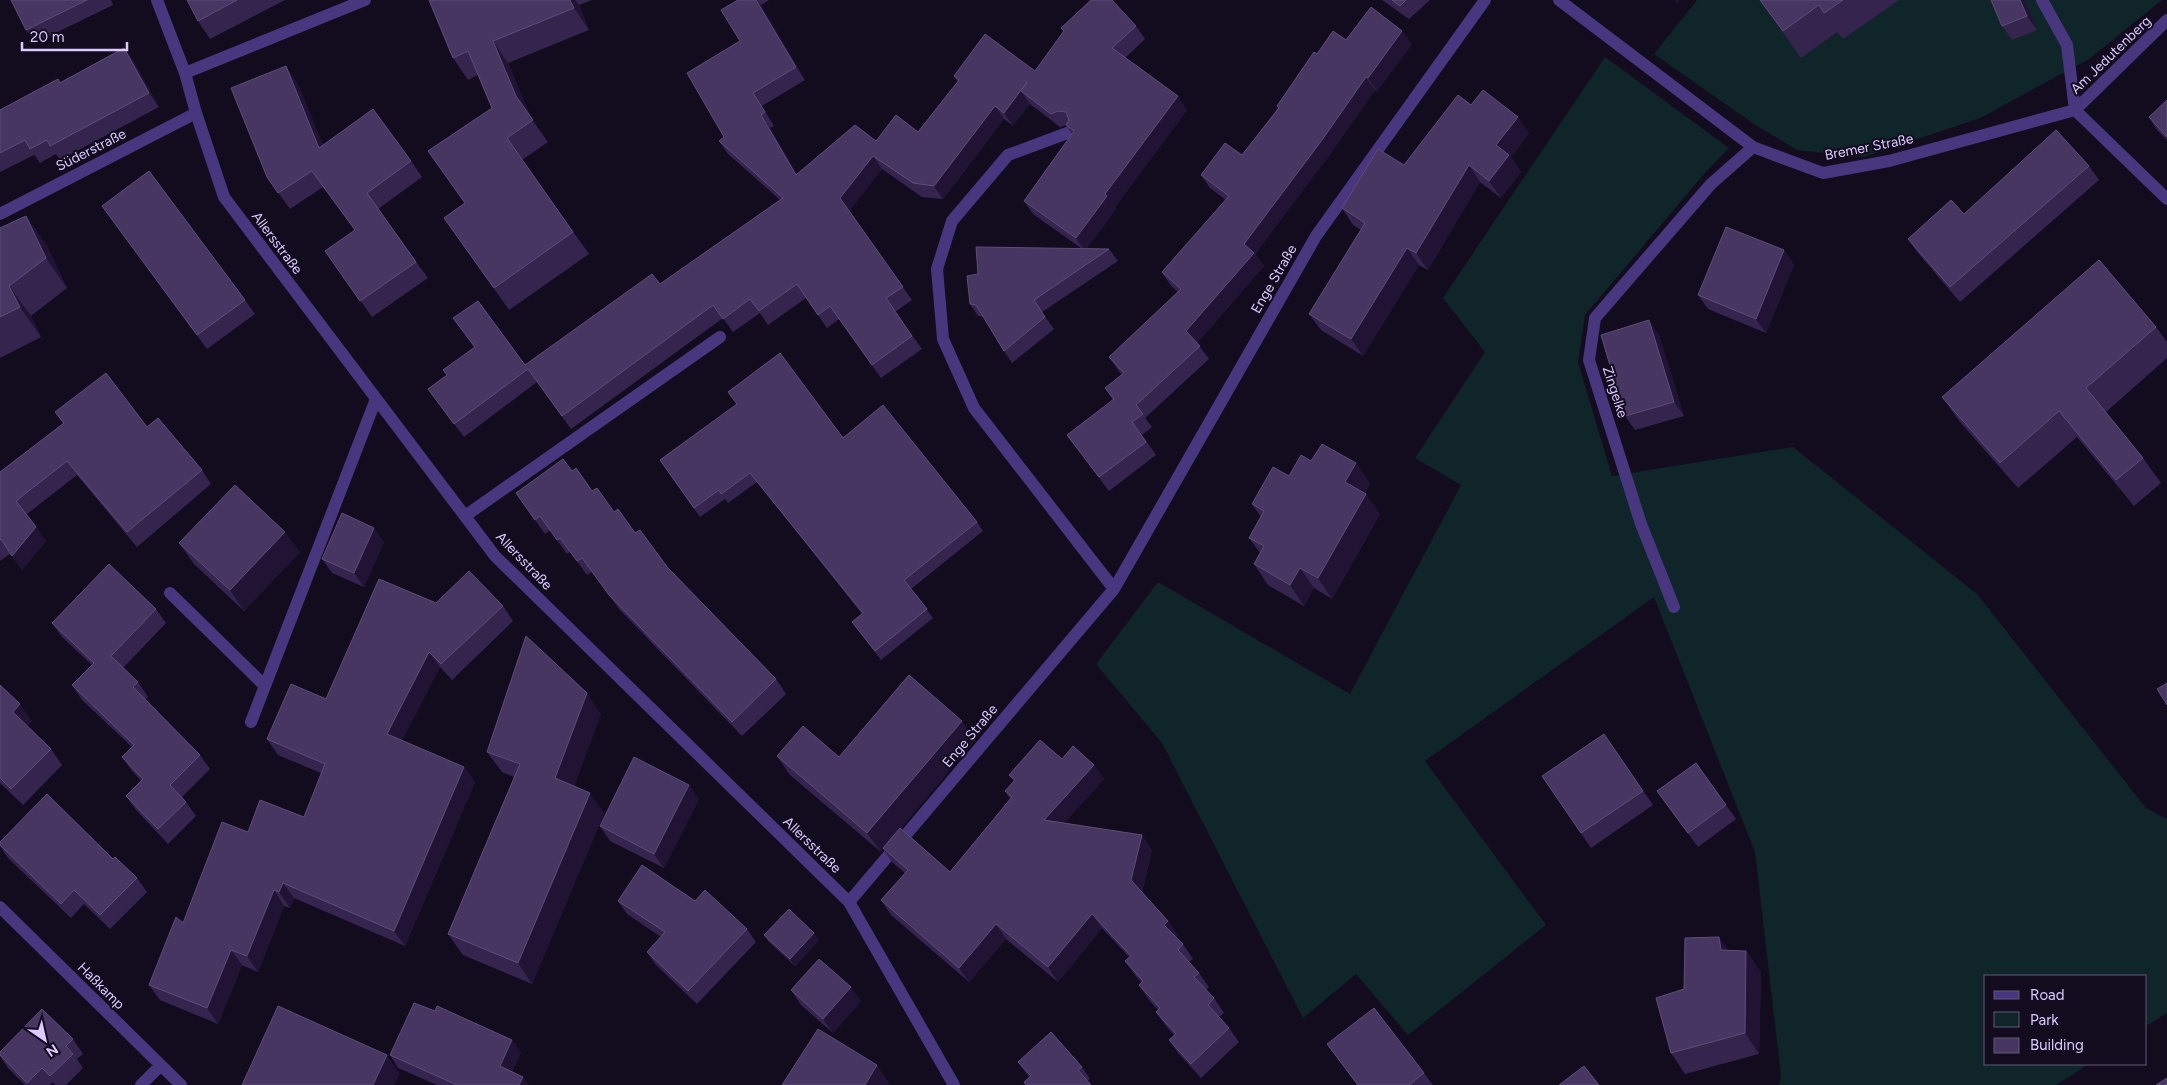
<svg xmlns="http://www.w3.org/2000/svg" width="2167" height="1085" font-family="Figtree,sans-serif">
<style>
.green{fill:#0f2529}
.lines{fill:none;stroke-linecap:round;stroke-linejoin:round}
.lane{stroke:#48367f;stroke-width:12}
.street{stroke:#48367f;stroke-width:12}
.wall{fill:#35244e}
.shaded-wall{fill:#201333}
.building{fill:#463661;stroke:#5e4d7a}
.labels{text-anchor:middle;dominant-baseline:central;stroke-width:4;stroke-linejoin:round;paint-order:stroke}
.street-label{font-size:14px;fill:#dbcaff;stroke:#130c1f}
</style>
<rect width="100%" height="100%" fill="#130c1f"/>
<!-- green -->
<path class="green" d="M1697 0H2162L2089 59 1980 118 1864 157 1797 150 1754 124 1654 54Z
M1605 57 1729 148 1703 175 1585 315 1578 362 1612 476 1793 447 1977 594 2146 808 2167 819V1013L2146 1026V976H1986V1064H2089L2056 1085H1779L1781 1076 1755 852 1654 597 1425 761 1546 925 1408 1035 1356 974 1303 1018 1162 743 1096 664 1158 582 1350 694 1461 485 1415 458 1485 352 1443 298Z"/>
<g class="lines">
<!-- lane -->
<path class="lane" d="M2042 0 2067 45 2075 110
M465 516 720 337
M170 593 265 686
M1674 607 1641 524 1589 360 1595 318 1711 184 1753 147
M251 722 376 399"/>
<!-- street -->
<path class="street" d="M157 0 185 73 196 113 224 197 495 556 849 902 954 1085
M1559 0 1753 147 1823 173 1889 161 2075 110 2167 20
M185 73 365 0
M2075 110 2167 199
M1070 132 1008 155 952 221 937 269 943 339 974 408 1114 589
M0 214 196 113
M849 902 1114 589 1316 236 1485 0
M0 907 181 1085
M141 1085 160 1066"/>
</g>
<!-- wall -->
<path class="wall" d="M11 0H111L113 5 35 43 26 30Z
M187 0H285L210 39 198 21Z
M429 0H592L579 5 589 30 508 63 531 118 548 142 522 160 589 254 509 310 444 218 465 203 492 108 478 75 468 80 453 58Z
M738 0H769L761 5 805 80 762 106 774 126 770 128 797 174 876 141 918 132 958 82 954 76 1035 71 1064 32 1061 28 1136 26 1145 39 1125 58 1187 110 1115 207 1116 209 1087 248 1109 249 1118 261 1042 312 1054 329 1012 363 1004 351 984 317 978 316 970 304 978 274 1081 248 1033 214 1024 201 1072 134 1066 125 1060 127 1030 104 1013 126 1004 119 943 199 922 197 882 169 849 211 912 300 895 312 922 349 881 378 839 319 827 328 806 298 768 325 760 313 733 332 723 318 571 429 537 382 464 437 428 389 447 375 474 347 453 318 525 365 660 284 780 200 728 154 719 141 724 137 740 41Z
M1382 0H1430L1409 19Z
M1760 0H1899L1843 39 1837 32 1801 58Z
M2025 0 2037 30 2012 40 2002 26Z
M1346 40 1412 44 1377 91 1375 90 1331 153 1255 254 1264 266 1197 343 1209 359 1145 418 1152 427 1142 435 1156 455 1109 491 1067 435 1113 400 1105 388 1122 375 1118 370 1109 357 1178 292 1171 286 1162 272 1226 200 1210 188 1201 175 1242 155 1278 108 1277 106 1317 54Z
M124 48 134 62 159 107 60 160 56 154 40 163 34 155 0 172V110L58 79 60 82Z
M297 82 323 145 411 161 422 177 378 209 428 278 372 317 325 251 355 230 323 187 290 209 267 177Z
M2167 100V140L2157 130 2149 117Z
M1471 105 1529 133 1511 157 1521 172 1501 198 1480 182 1428 270 1419 265 1363 356 1321 330 1309 314 1361 230 1353 225 1342 208 1404 165Z
M2089 166 2099 180 1960 302 1918 253 1908 239 1964 214Z
M102 206 245 300 255 314 207 349Z
M26 216 47 246 67 288 31 316 41 337 0 358V228Z
M1784 250 1794 265 1766 333 1708 309 1698 295Z
M2156 327 2167 342V358L2106 412 2143 458 2161 483 2134 506 2077 437 2018 488 1960 422 1942 397Z
M1659 335 1684 416 1635 430 1625 416Z
M55 412 147 427 202 470 211 484 137 547 77 475 27 514 46 541 22 570 10 554 0 561V472L63 424Z
M843 438 977 522 983 531 911 589 933 618 881 660 852 622 862 614 757 482 728 503 725 499 700 517 660 460Z
M1311 461 1356 463 1370 484 1365 493 1380 514 1332 599 1314 588 1304 606 1268 585 1254 564 1260 553 1249 538 1261 517 1252 504 1289 476Z
M572 471 635 533 668 568 776 679 786 694 742 736 619 609 592 572 587 575 570 552 567 554 550 530 545 534 516 493Z
M384 542 364 587 332 573 322 559Z
M179 543 300 552 244 611 194 564Z
M436 603 503 606 513 621 452 680 440 667 402 740 464 767 475 782 405 946 294 898 290 908 284 906 258 972 242 965 218 1024 160 1000 149 985 248 832 304 817 321 773 278 755 267 739 326 699Z
M156 609 166 623 123 668 138 682 148 697 145 700 200 755 210 769 182 797 186 802 196 816 168 844 136 810 126 796 141 781 132 771 122 757 132 747 82 700 72 685 92 665 62 637 52 623Z
M0 685 32 721 27 726 51 749 62 765 23 805 0 783Z
M601 714 574 786 604 813 532 984 463 955 448 934 514 777 502 772 487 752Z
M1604 734 1653 805 1591 848 1542 776Z
M975 740 901 828 950 872 1010 799 1005 791 1014 781 1009 775 1062 759 1094 765 1104 779 1064 823 1152 850 1142 892 1168 921 1178 935 1176 937 1183 944 1193 959 1189 962 1199 973 1209 987 1206 990 1214 998 1224 1013 1219 1017 1229 1028 1239 1042 1201 1078 1179 1054 1169 1040 1174 1035 1166 1026 1156 1012 1158 1010 1149 1000 1139 985 1142 983 1135 975 1125 961 1129 957 1102 928 1058 982 1006 939 969 982 891 915 881 900 905 873 893 863 883 849 881 852 790 775 777 756 839 757Z
M1696 763 1736 819 1698 847 1657 791Z
M699 799 664 868 610 841 600 826Z
M0 842 113 859 137 878 147 892 110 929 84 904 71 918 8 858 0 846Z
M618 901H695L747 929 756 942 697 1004 656 965 647 952 661 937 627 914Z
M764 935 819 940 795 966 769 942Z
M1729 951H1746L1761 972 1759 1054 1685 1074 1671 1053 1684 989Z
M791 990 861 1001 833 1033 801 1005Z
M73 1039 83 1054 77 1059 83 1068 66 1085H55L53 1082 50 1085H25L8 1068 0 1056V1052Z
M1327 1044 1424 1073 1433 1085H1357Z
M521 1052 512 1072 529 1085H437L398 1068 390 1055Z
M1018 1062 1082 1067 1090 1079 1087 1081 1091 1085H1026L1024 1082 1029 1077Z"/>
<!-- shaded-wall -->
<path class="shaded-wall" d="M570 0H575L579 5 589 30 574 8Z
M756 0 761 5 805 80 796 67Z
M1675 0H1680L1677 4Z
M2020 0H2025L2037 30 2027 16Z
M1402 31 1412 44 1377 91 1368 78Z
M493 41 508 63 531 118 548 142 516 96Z
M124 48 134 62 159 107 149 93Z
M286 66 297 82 331 164 319 148Z
M1366 77 1375 90 1331 153 1255 254 1264 266 1196 344 1186 331 1244 244Z
M1027 82 1021 91 1030 104 1013 126 1004 113Z
M1178 96 1187 110 1115 207 1116 209 1085 251 1076 238 1105 194Z
M995 106 1004 119 943 199 934 186Z
M761 115 770 128 805 188 796 175Z
M1518 117 1529 133 1511 157 1521 172 1501 198 1489 181 1496 145Z
M873 156 882 169 849 211 840 198Z
M1469 165 1480 182 1428 270 1416 253Z
M26 216 47 246 67 288 46 258Z
M1407 248 1419 265 1363 356 1351 339Z
M1784 250 1794 265 1766 333 1756 319Z
M9 286 31 316 41 337 20 307Z
M1649 320 1659 335 1684 416 1674 402Z
M1356 463 1370 484 1359 502 1345 482Z
M1366 494 1380 514 1332 599 1318 578Z
M36 527 46 541 22 570 12 556Z
M374 528 384 542 364 587 354 573Z
M285 532 300 552 244 611 230 590Z
M1300 568 1314 588 1304 606 1290 585Z
M429 652 440 667 398 749 387 734Z
M587 693 601 714 569 799 555 778Z
M20 704 32 721 25 729 13 712Z
M962 721 975 740 881 852 867 833Z
M1094 765 1104 779 1054 834 1044 820Z
M464 767 475 782 405 946 394 931Z
M689 785 699 799 664 868 654 854Z
M590 793 604 813 532 984 518 963Z
M1142 835 1152 850 1141 895 1131 880Z
M283 883 294 898 290 908 279 892Z
M274 890 284 906 258 972 247 956Z
M1092 914 1102 928 1058 982 1048 967Z
M1168 921 1178 935 1174 939 1164 925Z
M996 924 1006 939 969 982 959 968Z
M814 933 819 940 795 966 790 959Z
M1719 937 1734 958 1721 950Z
M231 950 242 965 218 1024 207 1008Z
M1746 951 1761 972 1759 1054 1745 1033Z
M851 987 861 1001 833 1033 823 1019Z
M512 1040 521 1052 509 1079 500 1066Z
M387 1055 400 1074 394 1085H373Z
M877 1065 890 1084 889 1085H865Z
M523 1077 529 1085H519Z"/>
<!-- building -->
<path class="building" d="M11 0H87L26 30Z
M187 0H237L198 21Z
M429 0H570L574 8 493 41 516 96 533 120 507 138 573 232 494 288 444 218 465 203 428 151 492 108 468 51 453 58Z
M738 0H756L796 67 753 93 765 112 761 115 796 175 855 125 876 141 896 115 918 132 959 80 954 76 985 34 1035 71 1064 31 1061 28 1091 0H1112L1136 26 1112 48 1178 96 1105 194 1107 196 1076 238 1024 201 1074 131 1066 125 1069 120 1066 112 1058 111 1051 114 1021 91 1027 82 1004 113 995 106 934 186 913 183 873 156 840 198 903 287 886 298 912 336 872 365 830 306 818 315 797 284 759 311 750 299 723 319 713 305 562 416 528 369 454 424 428 389 447 375 443 370 475 347 453 318 478 301 525 365 652 274 660 284 783 198 719 141 724 137 687 73 740 41 721 10Z
M1392 0H1406L1400 6Z
M1760 0H1843L1824 13 1819 5 1783 31Z
M1991 0H2020L2027 16 2002 26Z
M1371 7 1402 31 1368 78 1366 77 1322 140 1244 244 1254 253 1186 331 1200 346 1136 405 1143 414 1132 422 1146 442 1099 477 1067 435 1114 399 1105 388 1124 373 1109 357 1181 289 1162 272 1229 196 1201 175 1225 143 1242 155 1279 108 1277 106 1314 52 1317 54 1333 31 1346 40Z
M124 48 149 93 50 146 47 140 30 149 25 140 0 153V110L58 79 60 83Z
M286 66 319 148 373 109 411 161 367 193 416 262 360 301 325 251 355 230 312 171 278 193 267 177 231 88Z
M1483 90 1518 117 1496 145 1509 155 1489 181 1469 165 1416 253 1407 248 1351 339 1309 314 1365 223 1342 208 1378 149 1404 165 1458 95 1471 105Z
M2167 100V137L2149 117Z
M2056 130 2089 166 1950 287 1908 239 1951 200 1964 214Z
M149 171 245 300 197 335 102 206Z
M26 216 46 258 9 286 20 307 0 317V228Z
M1726 227 1784 250 1756 319 1698 295Z
M976 247 1109 249 1034 300 1045 317 1004 351 976 305 970 304 967 276 978 274Z
M2099 260 2156 327 2086 388 2143 458 2116 480 2059 411 2000 463 1942 397Z
M1649 320 1674 402 1625 416 1601 335Z
M780 353 843 438 883 405 977 522 904 580 927 609 875 651 852 622 863 613 750 473 721 494 719 490 694 508 660 460 737 404 728 392Z
M106 373 147 427 158 418 202 470 127 532 67 461 16 501 36 527 12 556 1 539 0 540V472L64 423 55 412Z
M1322 444 1356 463 1345 482 1366 494 1318 578 1300 568 1290 585 1254 564 1264 546 1249 538 1264 511 1252 504 1273 467 1289 476 1301 455 1311 461Z
M563 459 572 471 576 468 592 491 597 488 614 512 618 509 635 533 640 530 668 568 776 679 732 722 609 595 582 558 577 561 560 538 557 540 540 516 535 520 516 493Z
M235 485 285 532 230 590 179 543Z
M342 513 374 528 354 573 322 559Z
M109 564 156 609 111 656 138 682 133 687 200 755 170 785 186 802 158 829 126 796 143 779 122 757 134 745 72 685 94 663 52 623Z
M469 571 503 606 441 664 429 652 387 734 464 767 394 931 283 883 279 892 274 890 247 956 231 950 207 1008 149 985 176 917 183 923 222 822 248 832 260 800 304 817 325 764 267 739 291 684 326 699 379 579 436 603Z
M526 636 587 693 555 778 590 793 518 963 448 934 520 764 487 752Z
M909 675 962 721 867 833 777 756 803 726 839 757Z
M2167 683V705L2157 689Z
M0 685 20 704 13 712 51 749 11 789 0 778Z
M1604 734 1643 791 1581 833 1542 776Z
M1040 740 1062 759 1073 746 1094 765 1044 820 1142 835 1131 880 1168 921 1164 925 1183 944 1178 950 1199 973 1194 977 1214 998 1208 1005 1229 1028 1191 1064 1169 1040 1176 1034 1156 1012 1160 1008 1139 985 1143 981 1125 961 1131 956 1092 914 1048 967 996 924 959 968 881 900 908 870 883 848 900 828 950 872 1012 797 1005 791 1015 780 1009 775Z
M634 757 689 785 654 854 600 826Z
M1696 763 1726 805 1688 833 1657 791Z
M47 794 113 859 115 857 137 878 100 915 74 890 61 904 0 845V842Z
M642 865 695 901 705 890 747 929 688 991 647 952 665 932 618 901Z
M789 909 814 933 790 959 764 935Z
M1719 937 1721 950 1746 951 1745 1033 1671 1053 1656 998 1684 989 1685 938Z
M819 959 851 987 823 1019 791 990Z
M414 1003 435 1011 437 1006 512 1040 500 1066 523 1077 519 1085H457L390 1055Z
M278 1006 387 1055 373 1085H242Z
M1374 1008 1424 1073 1409 1085H1358L1327 1044Z
M42 1009 73 1039 66 1046 73 1054 50 1076 42 1068 27 1083 0 1055V1052Z
M818 1029 877 1065 865 1085H782Z
M1051 1032 1082 1067 1078 1070 1091 1085H1026L1024 1082 1031 1076 1018 1062Z
M1584 1066 1599 1085H1559Z
M2167 1078V1085H2156Z"/>
<g class="labels">
<!-- street labels -->
<g class="street-label">
<text transform="translate(2111 55) rotate(-44)">Am Jedutenberg</text>
<text transform="translate(1869 147) rotate(-11)">Bremer Straße</text>
<text transform="translate(91 150) rotate(-27)">Süderstraße</text>
<text transform="translate(277 243) rotate(53)">Allersstraße</text>
<text transform="translate(1274 279) rotate(-60)">Enge Straße</text>
<text transform="translate(1615 392) rotate(72)">Zingelke</text>
<text transform="translate(524 561) rotate(46)">Allersstraße</text>
<text transform="translate(970 736) rotate(-50)">Enge Straße</text>
<text transform="translate(812 845) rotate(44)">Allersstraße</text>
<text transform="translate(101 986) rotate(45)">Haßkamp</text>
</g>
</g>
<!-- legend -->
<rect x="1984" y="975" width="162" height="90" fill="#130c1f" stroke="#635879"/>
<rect x="1994" y="991" width="25" height="8" fill="#48367f" stroke="#635879"/>
<text x="2030" y="1000" font-size="15" fill="#dbcaff">Road</text>
<rect x="1994" y="1012" width="25" height="15" fill="#0f2529" stroke="#635879"/>
<text x="2030" y="1025" font-size="15" fill="#dbcaff">Park</text>
<rect x="1994" y="1038" width="25" height="15" fill="#463661" stroke="#635879"/>
<text x="2030" y="1050" font-size="15" fill="#dbcaff">Building</text>
<!-- north arrow -->
<g transform="translate(45 1040) rotate(146)" stroke="#130c1f" stroke-width="4" paint-order="stroke">
<path d="M0-4L9 19L0 12L-9 19Z" fill="#dbcaff"/>
<text y="-8" font-size="14" font-weight="bold" text-anchor="middle" fill="#dbcaff">N</text>
</g>
<!-- scale -->
<path d="M22 42v8h105v-8" fill="none" stroke="#dbcaff" stroke-width="2.5"/>
<text x="30" y="42" font-size="15" fill="#dbcaff" stroke="#130c1f" stroke-width="4" paint-order="stroke">20 m</text>
</svg>
